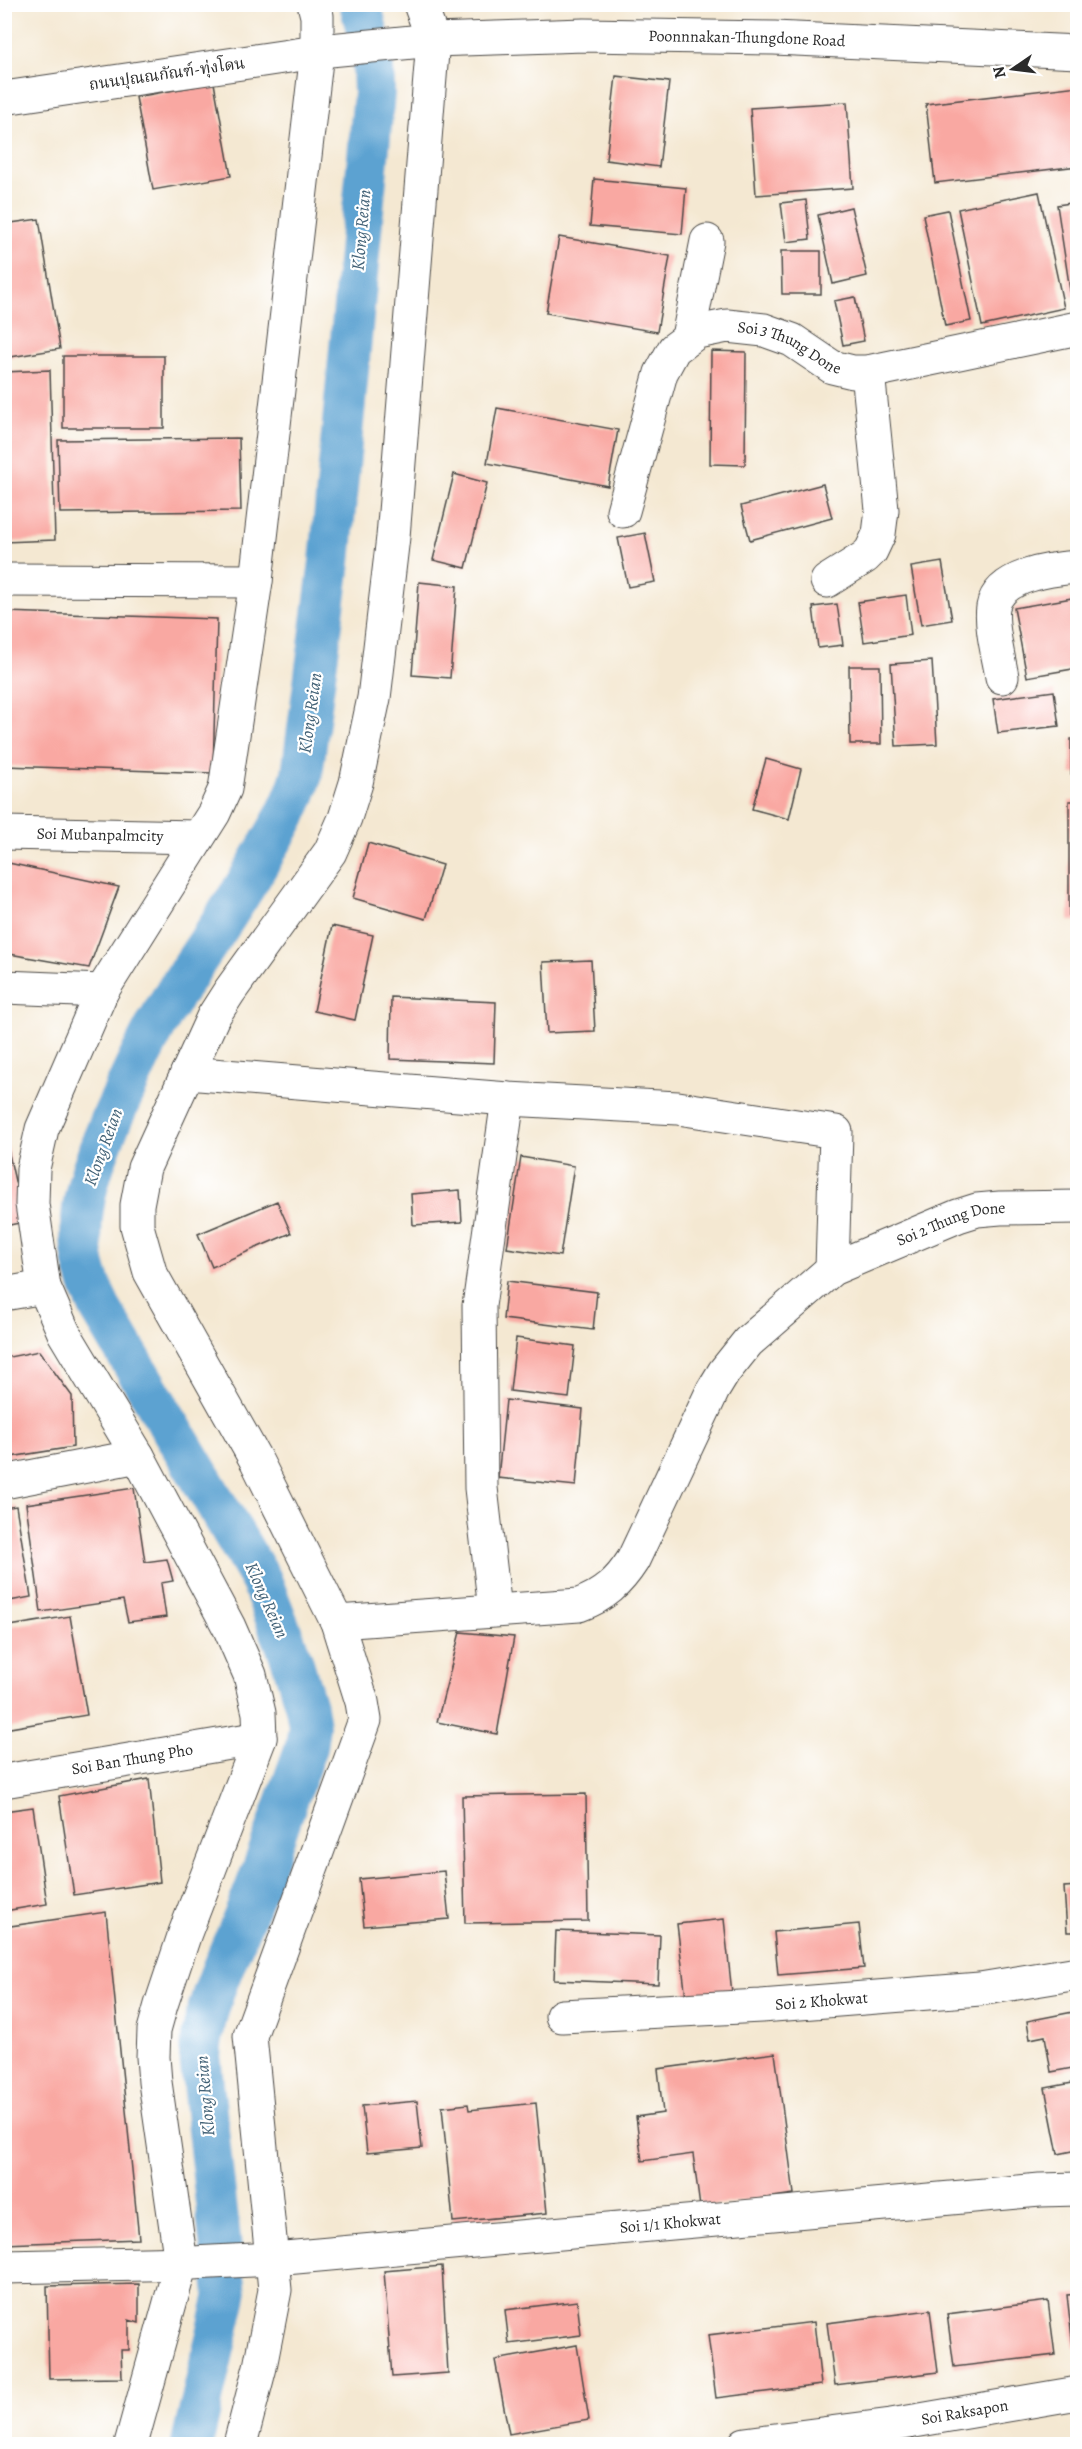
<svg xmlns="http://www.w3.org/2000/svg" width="1082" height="2449" font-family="Alegreya,'Noto Serif Thai',serif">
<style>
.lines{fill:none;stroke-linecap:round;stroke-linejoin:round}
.canal{stroke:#5ca2d1;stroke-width:42}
.building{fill:#f9a8a2}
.minor-casing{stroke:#494744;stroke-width:35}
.minor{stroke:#fff;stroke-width:33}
.labels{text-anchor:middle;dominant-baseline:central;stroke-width:4.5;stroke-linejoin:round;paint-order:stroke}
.street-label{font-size:16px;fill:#2b2b2b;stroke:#fff}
.water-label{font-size:18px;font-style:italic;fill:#416176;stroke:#fff}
</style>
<rect width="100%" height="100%" fill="#fff"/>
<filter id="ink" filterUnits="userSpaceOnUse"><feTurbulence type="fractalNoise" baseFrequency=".0167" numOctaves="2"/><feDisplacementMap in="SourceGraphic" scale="12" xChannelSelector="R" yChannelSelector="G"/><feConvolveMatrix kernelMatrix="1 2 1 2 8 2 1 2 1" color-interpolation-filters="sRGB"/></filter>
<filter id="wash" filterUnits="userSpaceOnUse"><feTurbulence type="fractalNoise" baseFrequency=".008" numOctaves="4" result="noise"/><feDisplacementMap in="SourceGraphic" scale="24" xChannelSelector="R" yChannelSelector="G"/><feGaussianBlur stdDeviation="1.35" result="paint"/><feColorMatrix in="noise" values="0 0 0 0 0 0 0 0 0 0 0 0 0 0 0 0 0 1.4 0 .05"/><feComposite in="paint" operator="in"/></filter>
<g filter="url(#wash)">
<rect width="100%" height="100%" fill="#f4e8d2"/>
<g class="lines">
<!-- canal -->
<path class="canal" d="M192 2444 226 2295 200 2056C204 1998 233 1948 253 1895 272 1846 288 1796 306 1747L309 1726 306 1707 292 1660 261 1580 100 1308C93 1292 86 1275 83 1257 75 1208 94 1160 113 1116 131 1076 149 1035 172 998 200 953 232 910 258 864 275 834 293 808 302 774L330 562 374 93C374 62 369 34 360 4"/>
</g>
<g id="blocks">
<!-- building -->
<path class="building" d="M616 76 669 82 659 167 606 160Z
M214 83 231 176 153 190 136 97Z
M1078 86V166L935 183 926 104Z
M847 102 853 188 756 195 750 108Z
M594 179 686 188 682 234 590 226Z
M1039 192 1064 308 982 326 958 209Z
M806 200 810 239 786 242 781 203Z
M1078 202V296L1071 297 1057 205Z
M851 207 867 276 833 284 818 215Z
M948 210 971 321 945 326 923 215Z
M39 219 60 349 4 358V224Z
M559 237 670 256 657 332 546 313Z
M781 251H821V294H782Z
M855 297 864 341 843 345 834 301Z
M711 351 746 352 745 465 710 464Z
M63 356H164V428H63Z
M50 370 55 540 4 542V372Z
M497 408 618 430 608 486 487 463Z
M239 438 241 511 60 513 58 440Z
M454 474 487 483 466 568 433 560Z
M823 484 832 518 750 540 741 506Z
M645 533 655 582 628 587 618 538Z
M942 562 952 620 921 625 911 567Z
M419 582 457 586 450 678 412 675Z
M906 595 911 635 864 642 858 602Z
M1078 597V668L1027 677 1014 608Z
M837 604 843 645 818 648 813 607Z
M5 612 217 619 213 773 5 766Z
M932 661 937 744 896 746 891 664Z
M849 666H880L881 744H850Z
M1054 691 1059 726 998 733 993 699Z
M1071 739H1078V774H1071Z
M766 759 801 769 789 819 752 809Z
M1069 801H1078V921H1069Z
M368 843 442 865 426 919 353 898Z
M4 862 119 887 89 968 4 953Z
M332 926 373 935 355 1020 314 1011Z
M591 960 595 1031 547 1033 543 962Z
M391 997 496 1002 494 1063 390 1059Z
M5 1136 24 1222 5 1226Z
M521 1157 574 1166 560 1256 507 1248Z
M460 1190 462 1222 413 1225 411 1194Z
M277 1201 291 1233 212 1267 198 1234Z
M507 1281 597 1292 593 1330 503 1319Z
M516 1338 575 1346 569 1398 510 1391Z
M39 1351 72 1396 73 1447 4 1458V1358Z
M506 1400 583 1409 576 1486 498 1478Z
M134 1488 145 1562 167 1559 173 1581 161 1583 166 1617 128 1622 123 1600 41 1612 26 1504Z
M16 1506 31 1597 4 1602V1508Z
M70 1616 87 1715 4 1729V1627Z
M460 1632 514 1637 497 1734 437 1722Z
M149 1779 160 1882 74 1895 59 1796Z
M586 1794 588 1921 465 1923 462 1796Z
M33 1807 47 1904 4 1911V1811Z
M444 1871 449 1919 364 1926 359 1879Z
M1078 1886V1932H1067L1064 1887Z
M106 1912 139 2239 4 2244V1927Z
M724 1919 732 1993 686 1998 677 1924Z
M859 1924 864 1968 778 1975 774 1932Z
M556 1931 660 1935 658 1984 554 1980Z
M1078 2011V2067L1051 2072 1045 2036 1030 2039 1027 2021Z
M775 2053 794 2194 700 2207 693 2154 642 2161 636 2117 663 2113 658 2069Z
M1078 2082V2150L1058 2154 1045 2088Z
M417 2101 422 2148 367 2153 362 2106Z
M536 2103 547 2213 453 2222 442 2107 468 2104 469 2110Z
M442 2266 448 2373 392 2377 384 2271Z
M139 2284V2323L129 2320V2350H121L122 2378 49 2379 47 2286Z
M1078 2294V2346L1073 2347 1067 2295Z
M577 2301 581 2335 509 2344 505 2310Z
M1048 2301 1055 2355 954 2367 947 2314Z
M930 2310 938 2372 835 2385 827 2323Z
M814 2322 821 2385 716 2398 708 2335Z
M577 2345 589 2420 509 2434 495 2360Z"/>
</g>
</g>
<g filter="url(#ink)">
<use href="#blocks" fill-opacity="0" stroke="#494744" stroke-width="1.5"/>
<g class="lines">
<defs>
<g id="minor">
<path id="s1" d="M4 98 330 50 433 40 584 35 774 38 1078 52"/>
<path d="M688 337 707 241"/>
<path id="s2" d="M623 511 661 373 674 349 697 332 727 326 764 330 792 340 832 367 853 372H868L1078 328"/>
<path d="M4 580 256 581"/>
<path d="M827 581 865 557 871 551 879 534 882 510 868 372"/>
<path d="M1002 677C999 658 990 626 993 607 999 575 1051 569 1078 567"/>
<path id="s3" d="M4 833 197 837"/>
<path d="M4 987 102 991"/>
<path d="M187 1073 508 1099 678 1108 836 1132 832 1269"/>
<path d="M4 1294 44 1287"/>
<path d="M4 1482 138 1456"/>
<path d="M495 1610 481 1488 479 1306 508 1099"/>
<path id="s4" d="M337 1622 579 1605C604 1596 619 1582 633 1560L713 1390 724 1372 748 1342 832 1269 958 1216 977 1210 1000 1208 1078 1207"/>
<path id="s5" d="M4 1781 260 1738"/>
<path id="s6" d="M562 2016 761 2006 980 1989 1078 1973"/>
<path id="s7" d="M4 2267 192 2263 274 2259 1040 2190 1078 2189"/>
<path d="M131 2444 181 2263 155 2082 153 2057 154 2030 161 2005 185 1933 260 1738 259 1713 250 1675 229 1627 138 1456 64 1333 44 1287 32 1204 33 1169 42 1129 102 991 214 813 225 789 256 581 317 52V16L314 4"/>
<path d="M240 2444 260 2367 275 2290 250 2036 365 1720 362 1702 337 1622 257 1462 150 1272 137 1226V1205L144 1168 213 1017 229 992 330 852 345 818 356 783 374 698 393 537 433 40 420 4"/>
<path id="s8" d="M745 2444 891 2425 1078 2393"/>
</g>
</defs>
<!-- minor casing -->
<use href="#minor" class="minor-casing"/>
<!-- minor -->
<use href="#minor" class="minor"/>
</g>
</g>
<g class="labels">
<!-- street labels -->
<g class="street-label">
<text stroke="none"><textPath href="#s1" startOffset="747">Poonnnakan-Thungdone Road</textPath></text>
<text transform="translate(167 74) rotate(-8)">ถนนปุณณกัณฑ์-ทุ่งโดน</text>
<text stroke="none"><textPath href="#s2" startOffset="297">Soi 3 Thung Done</textPath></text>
<text stroke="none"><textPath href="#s3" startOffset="96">Soi Mubanpalmcity</textPath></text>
<text stroke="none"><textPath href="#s4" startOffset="801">Soi 2 Thung Done</textPath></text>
<text stroke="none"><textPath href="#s5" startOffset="130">Soi Ban Thung Pho</textPath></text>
<text stroke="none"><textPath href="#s6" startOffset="260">Soi 2 Khokwat</textPath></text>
<text stroke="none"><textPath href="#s7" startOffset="668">Soi 1/1 Khokwat</textPath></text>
<text stroke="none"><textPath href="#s8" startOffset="222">Soi Raksapon</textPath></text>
</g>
<!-- water labels -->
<g class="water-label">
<text transform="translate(361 230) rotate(-85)">Klong Reian</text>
<text transform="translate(310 713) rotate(-82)">Klong Reian</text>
<text transform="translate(103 1147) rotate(-70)">Klong Reian</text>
<text transform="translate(267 1600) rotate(66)">Klong Reian</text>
<text transform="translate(205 2096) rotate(-95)">Klong Reian</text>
</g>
</g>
<!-- margin -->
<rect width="1082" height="2449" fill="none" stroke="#fff" stroke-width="24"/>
<!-- north arrow -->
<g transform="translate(1013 69) rotate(256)" stroke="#ffffff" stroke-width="4.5" paint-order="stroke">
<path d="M0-4.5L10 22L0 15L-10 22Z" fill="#2b2b2b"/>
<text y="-9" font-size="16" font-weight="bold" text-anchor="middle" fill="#2b2b2b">N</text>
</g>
</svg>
